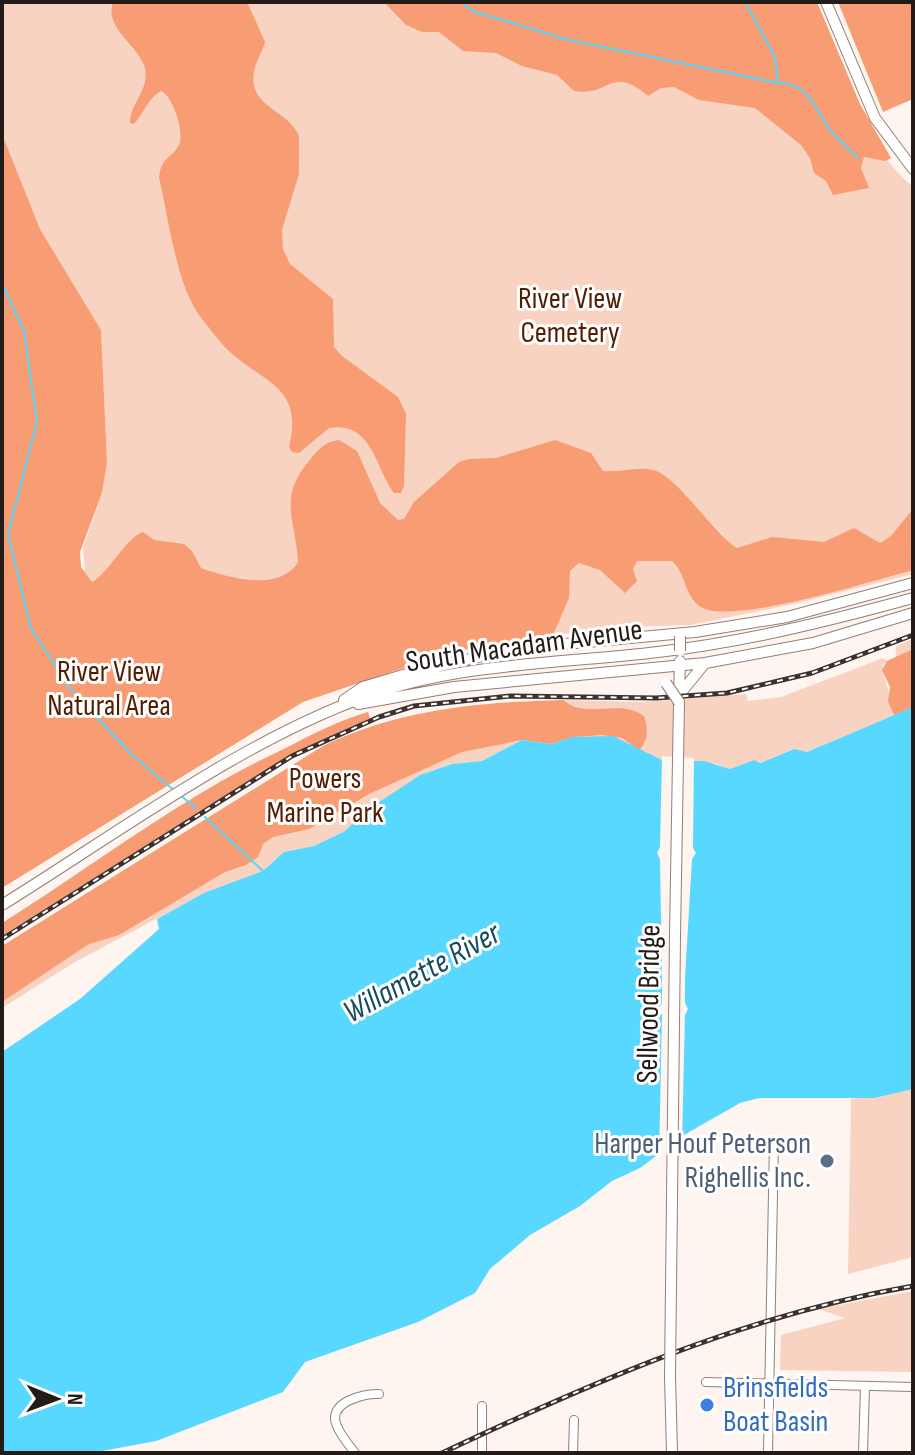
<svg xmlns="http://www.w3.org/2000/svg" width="915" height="1455" font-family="'Sofia Sans Condensed',sans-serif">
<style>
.green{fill:#f9d3c2}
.forest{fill:#f79c73}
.water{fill:#58d8fe}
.pier{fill:#fef4f0}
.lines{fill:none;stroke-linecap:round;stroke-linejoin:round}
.stream{stroke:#58d8fe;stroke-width:2}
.minor-casing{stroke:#947f76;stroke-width:10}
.major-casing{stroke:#947f76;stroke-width:12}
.minor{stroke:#fff;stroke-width:8}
.major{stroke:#fff;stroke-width:10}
.rail-casing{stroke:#3b322f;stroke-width:5}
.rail{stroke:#fff;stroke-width:2;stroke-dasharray:6;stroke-linecap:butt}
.major-bridge-casing{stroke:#947f76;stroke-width:12;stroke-linecap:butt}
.major-bridge{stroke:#fff;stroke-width:10}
.service-dot{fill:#5c6f8a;stroke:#fff;stroke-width:3}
.shop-dot{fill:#3f7fe0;stroke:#fff;stroke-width:3}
.labels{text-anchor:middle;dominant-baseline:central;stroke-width:6;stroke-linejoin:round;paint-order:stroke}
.park-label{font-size:30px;fill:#541c00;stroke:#fff}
.street-label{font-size:30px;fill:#231b18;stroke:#fff}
.service-label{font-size:30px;fill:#4e5e75;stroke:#fff;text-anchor:end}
.shop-label{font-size:30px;fill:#366cbe;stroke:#fff;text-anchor:start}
.water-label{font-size:32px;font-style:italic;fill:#164c5c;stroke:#fff}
</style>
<rect width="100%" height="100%" fill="#fef4f0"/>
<!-- green -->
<path class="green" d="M2 2H813C839 66 859 140 913 187V574L794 604 690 625 619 627 514 640 453 653 302 700 245 730 2 881V507L86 585 83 548 102 493 107 463 101 330 40 229 2 134Z
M913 639V707L807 752 793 749 759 763 754 760 730 769 716 764 664 761 639 750 522 740 482 761 452 764 420 775 364 812 345 831 314 846 284 852 263 871 188 902 75 962 2 1008V950L563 700 641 702 746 694 748 701 781 697 883 658 887 661 883 665C883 682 892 696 894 714L896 646Z
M913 1089V1257L848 1274 851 1099Z
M913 1291V1372L780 1370 781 1335 845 1318 818 1309Z"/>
<!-- forest -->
<path class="forest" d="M113 2H247L265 42C262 53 256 60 254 72 248 108 288 109 299 136V174L282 230 283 249 290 264 333 299 334 347 342 356 398 397 406 414 404 486 401 493H394C375 467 372 421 329 428L299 453 292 452 289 447C304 387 264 383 230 352 220 343 211 330 202 319 176 287 169 218 159 178 161 156 171 160 179 145 185 133 173 96 161 91 148 98 143 114 134 124L130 123C130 103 150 90 145 68 138 44 104 29 113 2Z
M384 2H817L860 104 891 158 885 161 864 157 861 168 869 188 833 195 826 181 814 173 810 158 801 145 755 108 699 100 674 87 661 88 648 96C610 64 611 97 574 91L557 75 522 66 496 53 463 51 439 32H422L406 25Z
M838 2H913V99L883 112Z
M2 134 40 229 101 330 107 463 102 493 80 552 81 567 92 582C109 573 126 537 143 532L154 540 184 544 192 551 201 568C226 577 280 593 298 562 296 519 277 499 309 461 318 450 324 442 339 440L357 451 380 503 398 520 404 519 414 502 459 462 469 459 496 458 555 440 591 453 603 471C620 473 637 466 653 470 678 476 712 533 737 548L772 537 824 542 854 528 880 543 891 536 913 509V570C874 580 732 626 701 607 684 597 686 572 672 561H637L633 569 637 581 625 593 600 570 579 563 570 571 569 598 553 635 450 652 303 702 2 888Z
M913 649V707L894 715 888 701 890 687 882 670 887 661Z
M563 700C586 720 619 698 644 716 648 728 649 740 639 750L622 738 602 735 573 737 551 744 522 740 462 752 369 794 309 829 273 837 263 844 258 857 246 865 225 872 119 935 89 944 2 1002V946L323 746C399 709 480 702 563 700Z
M368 712 370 718 282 760 2 936V923C90 868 173 803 267 757 301 741 332 722 368 712Z"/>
<!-- water -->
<path class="water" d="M913 707V1089L874 1098H759L740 1103 684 1135 640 1168 612 1181 580 1206 530 1235 490 1269 475 1293 418 1322 305 1362 283 1392 156 1441 91 1453H2V1052L80 999 159 929 157 919 204 893 263 871 284 852 314 846 345 831 364 812 420 775 452 764 482 761 522 740 551 744 573 737 613 736 664 761H704L730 769 754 760 760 763 794 749 807 752Z"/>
<!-- pier -->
<path class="pier" d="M662 756 694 758 693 848 696 853 692 859 685 978V1003L688 1009 685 1015 682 1142 659 1160 662 1015 658 1009 662 1003V978L660 859 657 853 660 847Z"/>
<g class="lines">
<!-- stream -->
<path class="stream" d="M462 2 472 11 569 40 778 83
M745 2 775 57 778 83C810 83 814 109 831 131 839 140 849 149 858 158
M2 284 24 331 37 422 8 534 31 628 71 690 133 756 175 791
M180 795 197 809
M205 817 263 871"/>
<defs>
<path id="minor" d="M706 1382 913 1387
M355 1453C349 1445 341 1436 337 1426 326 1403 363 1393 379 1394
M482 1453V1406
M573 1453 574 1420
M768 1453 774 1141
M863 1453 865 1386"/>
<path id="major" d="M826 2 875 118 913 169
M679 695 680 661
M679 695 705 663
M344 700 363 687 403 675 511 649 695 632 787 617 913 583
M358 704 454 687 705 663 813 643 913 613
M2 905C118 833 254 732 382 691 470 663 566 663 658 652 744 642 829 621 913 598
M675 936 679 702
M670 1376 672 1453"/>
</defs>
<!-- minor casing -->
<use href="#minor" class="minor-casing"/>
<!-- major casing -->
<use href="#major" class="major-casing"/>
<!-- minor -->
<use href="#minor" class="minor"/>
<!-- major -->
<use href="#major" class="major"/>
<defs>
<path id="rail" d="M2 939 292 756 379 717 414 706 511 696 656 698 727 693 812 673 913 635
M442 1453C595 1381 746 1315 913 1286"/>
</defs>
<!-- rail casing -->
<use href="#rail" class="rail-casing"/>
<!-- rail -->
<use href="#rail" class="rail"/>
<defs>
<path id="major-bridge" d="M680 651V636
M666 683 679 702
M670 1376 675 936"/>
</defs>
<!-- major-bridge casing -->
<use href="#major-bridge" class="major-bridge-casing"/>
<!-- major-bridge -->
<use href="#major-bridge" class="major-bridge"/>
</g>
<!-- markers -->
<circle class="service-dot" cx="827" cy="1161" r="8"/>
<circle class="shop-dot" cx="707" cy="1405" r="8"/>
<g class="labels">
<!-- park labels -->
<g class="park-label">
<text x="570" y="299">River View<tspan x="570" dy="34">Cemetery</tspan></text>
<text x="109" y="672">River View<tspan x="109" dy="34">Natural Area</tspan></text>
<text x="325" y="779">Powers<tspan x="325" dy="34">Marine Park</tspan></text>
</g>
<!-- street labels -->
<g class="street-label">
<text transform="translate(524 646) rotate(-8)">South Macadam Avenue</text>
<text transform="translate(649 1004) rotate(-89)">Sellwood Bridge</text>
</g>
<!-- service labels -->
<g class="service-label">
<text x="811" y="1144">Harper Houf Peterson<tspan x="811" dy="34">Righellis Inc.</tspan></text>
</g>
<!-- shop labels -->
<g class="shop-label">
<text x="723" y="1388">Brinsfields<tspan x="723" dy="34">Boat Basin</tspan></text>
</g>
<!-- water labels -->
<g class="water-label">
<text transform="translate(422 973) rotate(-29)">Willamette River</text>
</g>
</g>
<!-- border -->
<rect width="915" height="1455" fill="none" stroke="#231b18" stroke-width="8"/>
<!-- north arrow -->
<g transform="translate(56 1399) rotate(91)" stroke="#ffffff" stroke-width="6" paint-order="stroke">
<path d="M0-6L14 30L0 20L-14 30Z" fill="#231b18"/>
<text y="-12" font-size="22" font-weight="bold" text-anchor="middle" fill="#231b18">N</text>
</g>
</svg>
